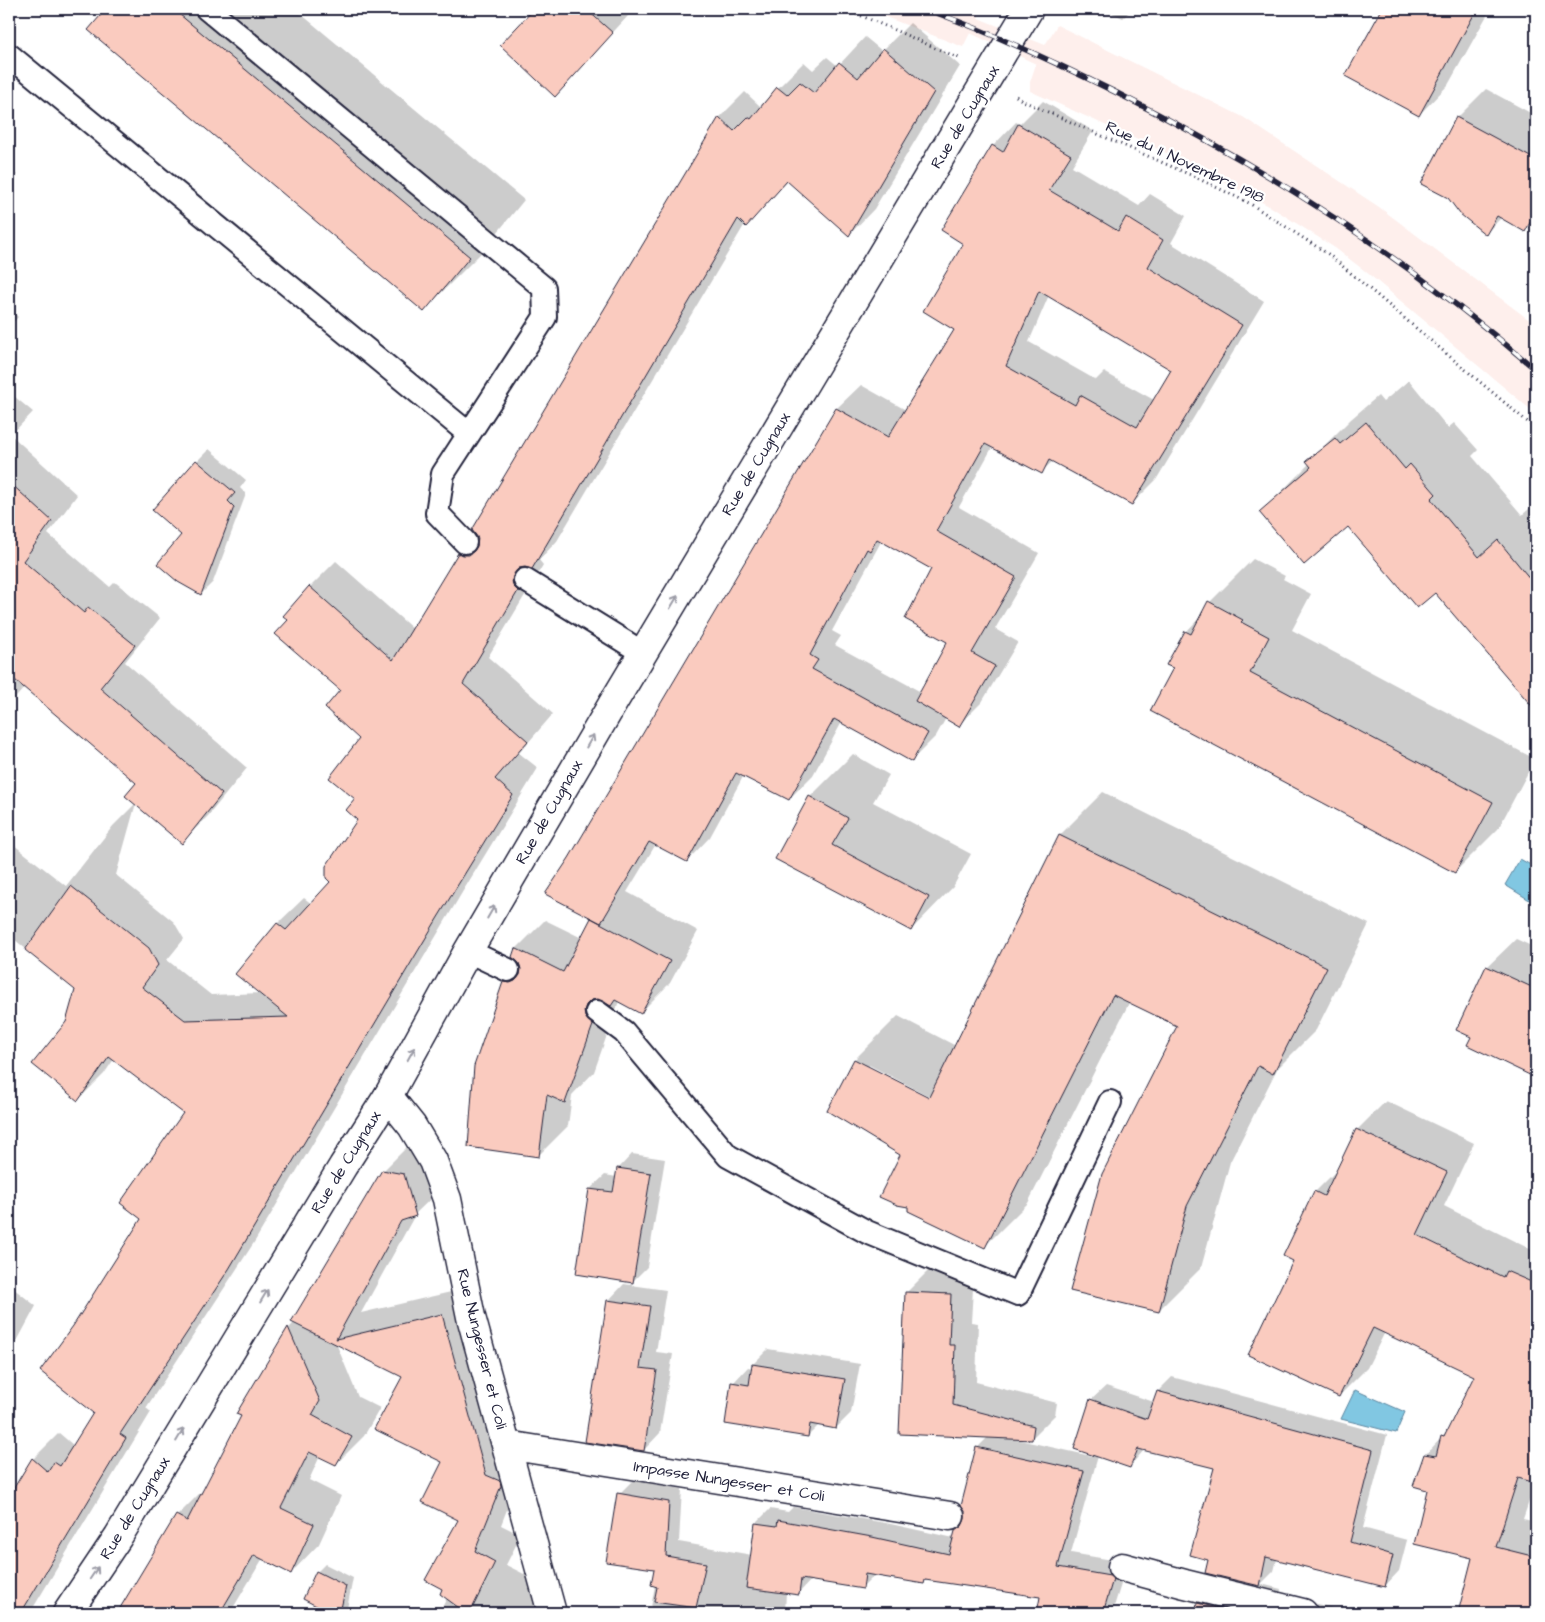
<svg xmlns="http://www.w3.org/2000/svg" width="1545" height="1622" font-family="'Architects Daughter',sans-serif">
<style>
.built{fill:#feefec}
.water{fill:#81c7e2;stroke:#5b859f}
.shadow{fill:#0003;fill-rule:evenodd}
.building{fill:#facbbf;stroke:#22223b;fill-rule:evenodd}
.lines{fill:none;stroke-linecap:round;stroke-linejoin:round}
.service-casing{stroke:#22223b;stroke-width:26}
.minor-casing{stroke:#22223b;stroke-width:31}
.tertiary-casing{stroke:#22223b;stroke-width:31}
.path{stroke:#22223b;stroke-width:3;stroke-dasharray:1 4;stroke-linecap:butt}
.service{stroke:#fff;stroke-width:22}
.minor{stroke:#fff;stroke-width:28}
.tertiary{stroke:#fff;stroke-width:28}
.rail-casing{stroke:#22223b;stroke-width:5.5}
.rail{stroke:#fff;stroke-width:4;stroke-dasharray:11;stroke-linecap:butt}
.oneway{stroke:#9c9ca7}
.labels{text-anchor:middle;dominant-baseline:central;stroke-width:4.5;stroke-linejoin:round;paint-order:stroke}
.street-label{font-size:16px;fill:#22223b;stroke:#fff}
</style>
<rect width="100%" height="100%" fill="#fff"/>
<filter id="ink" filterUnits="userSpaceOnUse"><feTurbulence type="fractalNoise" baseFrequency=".02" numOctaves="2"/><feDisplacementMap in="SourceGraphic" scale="10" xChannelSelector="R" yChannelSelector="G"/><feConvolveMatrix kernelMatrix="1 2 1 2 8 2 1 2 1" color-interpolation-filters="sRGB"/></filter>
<g filter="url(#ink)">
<!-- built -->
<path class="built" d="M865 9H982L978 18 1045 45 1057 25 1243 117 1379 207 1536 325V414L1365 271 1335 248 1271 207 1193 165 1030 91V82L1036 64 970 33 963 47Z"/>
<!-- water -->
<path class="water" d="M1520 859 1536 868V904L1505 885Z
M1355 1390 1405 1412 1396 1433 1341 1419Z"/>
<!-- shadow -->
<path class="shadow" d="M108 9H295L524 200 479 255 424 310 90 30Z
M535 9H620L628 16 555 95 502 45Z
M1103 9H1132L1123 18Z
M1383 9H1488L1490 10 1448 85 1419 115 1347 76Z
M910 23 960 66 874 209 849 235 789 180 746 225 745 224 557 541 539 560 543 565 488 657 553 714 519 753 538 768 463 891 255 1241 146 1408 151 1412 30 1613H9V1498L33 1459 59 1433 73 1445 78 1440 95 1413 74 1327 142 1219 185 1113 114 1059 104 1074 78 1100 67 1023 76 990 9 935V841L66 886 113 826 136 803 138 782 25 687 9 705V609L18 598 9 590V392L33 412 11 435 77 495 48 534 110 587 115 582 160 618 125 662 247 768 208 816 182 842 136 803 116 875 174 922 184 939 167 960 211 995 261 993 237 974 278 923 304 898 312 904 332 882 359 820 357 799 361 739 342 690 290 620 285 616 310 587 336 561 413 629 459 554 477 536 473 530 720 117 745 92 760 106 804 62 813 70 827 57 838 66 865 37 882 51Z
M1486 89 1536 116V225L1532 223 1525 230 1502 217 1486 233 1457 118Z
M1043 101 1093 131 1072 166 1139 206 1150 194 1186 216 1171 243 1264 301 1156 480 1132 504 1053 461 1041 472 993 446 959 507 1039 553 995 629 1018 642 982 702 959 725 946 718 936 736 912 760 842 722 813 775 789 799 744 775 710 837 687 861 656 844 627 892 698 931 670 983 641 1012 619 1001 594 1072 572 1095 568 1126 538 1156 504 983 521 966 516 949 545 920 582 938 593 917 570 859 837 408 861 385 906 410 956 329 965 243 993 146 1016 122 1020 124ZM1049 295 1172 369 1154 400 1104 372 1096 380 1029 342ZM882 540 933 568 949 642 921 692 835 645 841 636 832 631Z
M9 130 13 134 9 139Z
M9 168 17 175 9 185Z
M9 251 13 254 9 258Z
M9 308 18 317 9 327Z
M1409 380 1448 428 1454 423 1478 450 1472 456 1522 515 1536 503V710L1436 591 1348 525 1261 512 1310 463 1308 462 1351 419 1378 396 1383 402Z
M209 449 246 480 240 488 246 494 213 582 201 594 183 535 197 461Z
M1253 559 1285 576 1283 579 1311 594 1292 630 1535 759 1498 829 1455 872 1174 668 1186 632 1203 614 1210 602Z
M9 725 16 731 9 739Z
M853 754 889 775 873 802 971 854 953 887 911 930 777 859 810 797Z
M1103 792 1369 924 1316 1030 1277 1069 1230 1162 1201 1268 1158 1311 1178 1026 1130 1001 1028 1203 985 1246 902 1154 828 1111 855 1059 898 1016 956 1046 1060 835ZM869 1065 935 1099 934 1101 869 1068Z
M1516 939 1536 948V1076L1469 1045 1473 1037 1487 967Z
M1386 1101 1474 1143 1444 1206 1530 1249 1536 1243V1481L1523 1519 1536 1522V1613H1498L1461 1604 1473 1557 1428 1489 1425 1455 1448 1431 1475 1375 1385 1332 1367 1368 1339 1396 1294 1261 1284 1256 1315 1192 1339 1168 1357 1130Z
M410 1144 442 1188 416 1213 361 1313 468 1288 512 1448 527 1458 501 1525 521 1535 506 1565 550 1587 556 1613H439L447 1598 460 1519 444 1461 404 1377 336 1343 358 1397 380 1408 364 1436 336 1464 320 1456 309 1480 341 1496 319 1544 291 1573 263 1558 230 1613H130L177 1516 206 1487 243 1416 238 1413 290 1327 295 1322 383 1171Z
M632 1154 665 1159 647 1267 633 1281 590 1189 605 1175 617 1177 618 1169Z
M9 1213 13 1216 9 1222Z
M929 1270 974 1272 971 1322 978 1323 976 1382 1057 1403 1055 1415 1032 1438 1015 1439 1091 1456V1400L1106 1386 1154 1402 1158 1391 1172 1377 1387 1435 1363 1528 1407 1540 1399 1571 1385 1586 1277 1559 1274 1571 1261 1584 1281 1589 1280 1595 1354 1613H1180L1185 1608 1197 1612 1198 1604 1226 1577 1210 1559 1215 1468 1145 1449 1130 1466 1098 1456 1071 1553 1124 1562 1127 1565 1112 1613H1038L1041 1596 927 1579 924 1582 875 1575 862 1588 812 1579 798 1594 786 1592 785 1613H650L655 1585 656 1568 619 1494 633 1480 682 1489 679 1542 752 1555 756 1523 770 1509 788 1512 793 1507 886 1523 954 1538 956 1531 965 1522 977 1448 988 1437 900 1433 906 1293Z
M624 1284 666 1290 656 1352 673 1354 660 1433 644 1450 608 1301Z
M9 1285 36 1306 9 1356Z
M768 1349 860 1364 851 1413 836 1428 819 1425 808 1436 733 1383 748 1367 753 1368V1364Z
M325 1564 353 1578 347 1609 342 1613H333L304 1599 317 1572Z"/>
<!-- building -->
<path class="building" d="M106 9H173L470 257 424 312 88 30Z
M534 9H562L580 14 586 9 613 33 555 97 500 45Z
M1382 9H1477L1419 116 1345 76Z
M883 48 934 92 849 236 787 181 746 227 738 219 532 569 525 567 519 568 514 574 512 580 513 586 518 591 463 684 528 741 495 779 513 795 437 919 229 1269 120 1434 126 1438 21 1613H9V1496L32 1458 48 1472 54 1462 60 1466 93 1413 40 1371 73 1326 141 1219 120 1203 183 1113 109 1057 78 1101 32 1064 66 1022 75 990 25 950 71 886 149 948 158 965 142 987 185 1020 288 1017 235 974 277 923 286 930 330 882 326 878V866L357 820 346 810 355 799 329 778 359 739 325 708 340 690 275 634 288 620 283 616 309 586 393 660 458 553 462 555H469L474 551 477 546 478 538 472 530 719 117 734 131 748 117 751 119 777 87 787 95 800 82 814 93 839 62 858 78Z
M1456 117 1536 160V211L1525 232 1497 216 1486 235 1460 214 1448 198 1421 184Z
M1018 124 1071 155 1049 190 1118 231 1126 217 1163 240 1148 267 1242 325 1132 505 1049 460 1042 474 985 444 936 531 1016 577 972 653 995 666 959 727 915 701 947 642 905 619 931 569 877 539 870 551 867 549 810 655 818 660 812 669 928 733 912 762 834 719 789 800 736 773 687 862 649 842 601 923 545 894 569 858 836 408 888 437 954 330 923 311 963 244 941 230 992 145 1003 152ZM1039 291 1171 370 1137 427 1080 395 1075 405 1006 366Z
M1366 422 1405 469 1410 464 1436 494 1431 499 1479 557 1498 540 1536 586V711L1435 593 1417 608 1348 527 1304 565 1259 512 1311 467 1306 461 1335 438 1340 444Z
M196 460 235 493 228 501 234 507 201 595 178 582 157 564 181 535 152 510Z
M9 482 52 521 23 561 84 613 88 607 135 645 100 688 222 794 182 844 125 796 136 783 9 675Z
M1208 601 1243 620 1241 622 1269 637 1250 673 1493 802 1455 873 1150 711 1173 668 1166 665 1185 631 1191 634Z
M809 796 848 818 832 845 929 897 911 931 775 859Z
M1059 835 1327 967 1273 1074 1258 1066 1187 1206 1159 1312 1070 1291 1102 1174 1177 1026 1113 995 985 1248 908 1211V1207L897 1205 879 1197 900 1155 827 1111 854 1059 929 1097Z
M591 918 670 961 641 1014 615 1000 611 1006 598 999 591 1000 586 1005 584 1011 585 1017 593 1025 565 1103 547 1095 539 1157 468 1147 474 1066 503 982 510 983 515 981 520 975 521 969 519 963 512 957 515 948 563 972Z
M1486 966 1536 989V1078L1467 1045 1471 1037 1456 1030Z
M1356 1129 1447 1172 1417 1235 1503 1277 1506 1271 1536 1284V1483L1518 1478 1496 1547 1536 1557V1613H1458L1472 1558 1414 1544 1427 1490 1413 1486 1424 1454 1436 1456 1441 1436 1444 1437 1474 1376 1373 1328 1339 1397 1248 1355 1293 1261 1283 1256 1314 1191 1324 1196Z
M617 1168 651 1173 633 1283 576 1274 589 1189 613 1192Z
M382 1170 404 1174 416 1216 401 1221 336 1339 442 1314 486 1475 500 1481 501 1486 475 1551 495 1562 470 1613H466L440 1594 442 1589 425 1580 458 1520 422 1502 442 1462 374 1429 402 1377 291 1322Z
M905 1292 951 1294 949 1345H955L953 1405 1034 1426 1032 1440 899 1434Z
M607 1300 650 1306 640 1368 657 1370 644 1451 585 1442Z
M288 1327 320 1401 312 1415 352 1437 336 1465 309 1452 281 1508 314 1524 291 1574 254 1555 220 1613H144L120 1608 176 1515 187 1521 241 1416 236 1414Z
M752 1364 845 1379 836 1429 810 1424 808 1437 725 1424 731 1382 749 1385Z
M1157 1391 1373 1450 1350 1542 1393 1555 1385 1587 1266 1557 1260 1586 1205 1573 1208 1560 1190 1555 1214 1468 1138 1449 1130 1468 1074 1449 1090 1399 1147 1419Z
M976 1447 1084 1471 1058 1567 1110 1576 1113 1579 1103 1613H1037L1040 1597 925 1580 924 1584 865 1574 863 1589 801 1579 799 1595 746 1588 755 1523 777 1526 778 1520 872 1537 949 1554 955 1531 962 1526 965 1519V1511L961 1506Z
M617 1493 669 1502 666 1556 706 1563 696 1608 654 1602 657 1587 651 1585 654 1569 606 1562Z
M316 1571 346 1586 340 1613H330L303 1599Z
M1197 1603 1239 1613H1195Z"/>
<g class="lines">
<defs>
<path id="service" d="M207 9 544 288 545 317 443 474 437 513 465 542
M9 55 469 434
M525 580 643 653
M468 951 508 970
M597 1012 624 1032 728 1156 867 1232 1018 1294 1110 1102"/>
<path id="minor" d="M388 1096 412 1126 433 1161 447 1199 471 1317 552 1613
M507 1445 950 1516
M1122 1567 1185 1584 1303 1613"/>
<path id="tertiary" d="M67 1613 118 1537 343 1166 388 1096 468 951 616 698 1029 9"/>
</defs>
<!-- service casing -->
<use href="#service" class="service-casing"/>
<!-- minor casing -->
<use href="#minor" class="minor-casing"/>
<!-- tertiary casing -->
<use href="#tertiary" class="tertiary-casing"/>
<!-- path -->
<path class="path" d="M837 9 862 16 959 58
M1016 96 1023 101 1193 176 1249 203 1328 254 1536 429"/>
<!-- service -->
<use href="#service" class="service"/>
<!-- minor -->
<use href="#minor" class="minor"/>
<!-- tertiary -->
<use href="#tertiary" class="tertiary"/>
<defs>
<path id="rail" d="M926 9C992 33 1055 62 1117 93 1267 168 1409 260 1536 370"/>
</defs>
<!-- rail casing -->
<use href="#rail" class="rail-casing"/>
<!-- rail -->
<use href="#rail" class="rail"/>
</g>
<!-- one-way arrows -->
<defs><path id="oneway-shaft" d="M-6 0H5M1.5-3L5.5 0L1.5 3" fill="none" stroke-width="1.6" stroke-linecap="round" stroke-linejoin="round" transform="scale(1.25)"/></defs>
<g class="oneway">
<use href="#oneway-shaft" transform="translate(674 602) rotate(-59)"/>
<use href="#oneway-shaft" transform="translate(590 741) rotate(-60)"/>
<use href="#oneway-shaft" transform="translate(491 912) rotate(-60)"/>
<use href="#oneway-shaft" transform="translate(411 1054) rotate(-61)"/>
<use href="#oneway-shaft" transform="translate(264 1296) rotate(-59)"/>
<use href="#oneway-shaft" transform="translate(180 1435) rotate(-59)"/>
<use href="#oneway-shaft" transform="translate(94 1573) rotate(-56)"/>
</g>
</g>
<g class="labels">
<!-- street labels -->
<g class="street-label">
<text transform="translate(965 117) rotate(-59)">Rue de Cugnaux</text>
<text transform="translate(1185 162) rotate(25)">Rue du 11 Novembre 1918</text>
<text transform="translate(756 464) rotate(-59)">Rue de Cugnaux</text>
<text transform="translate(549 812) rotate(-60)">Rue de Cugnaux</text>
<text transform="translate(346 1162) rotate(-58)">Rue de Cugnaux</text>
<text transform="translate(482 1349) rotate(76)">Rue Nungesser et Coli</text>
<text transform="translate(729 1481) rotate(9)">Impasse Nungesser et Coli</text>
<text transform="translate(135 1508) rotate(-58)">Rue de Cugnaux</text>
</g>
</g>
<!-- margin -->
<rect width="1545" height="1622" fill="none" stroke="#fff" stroke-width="30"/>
<rect x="15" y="15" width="1515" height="1592" fill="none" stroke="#22223b" stroke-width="2" filter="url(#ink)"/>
</svg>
